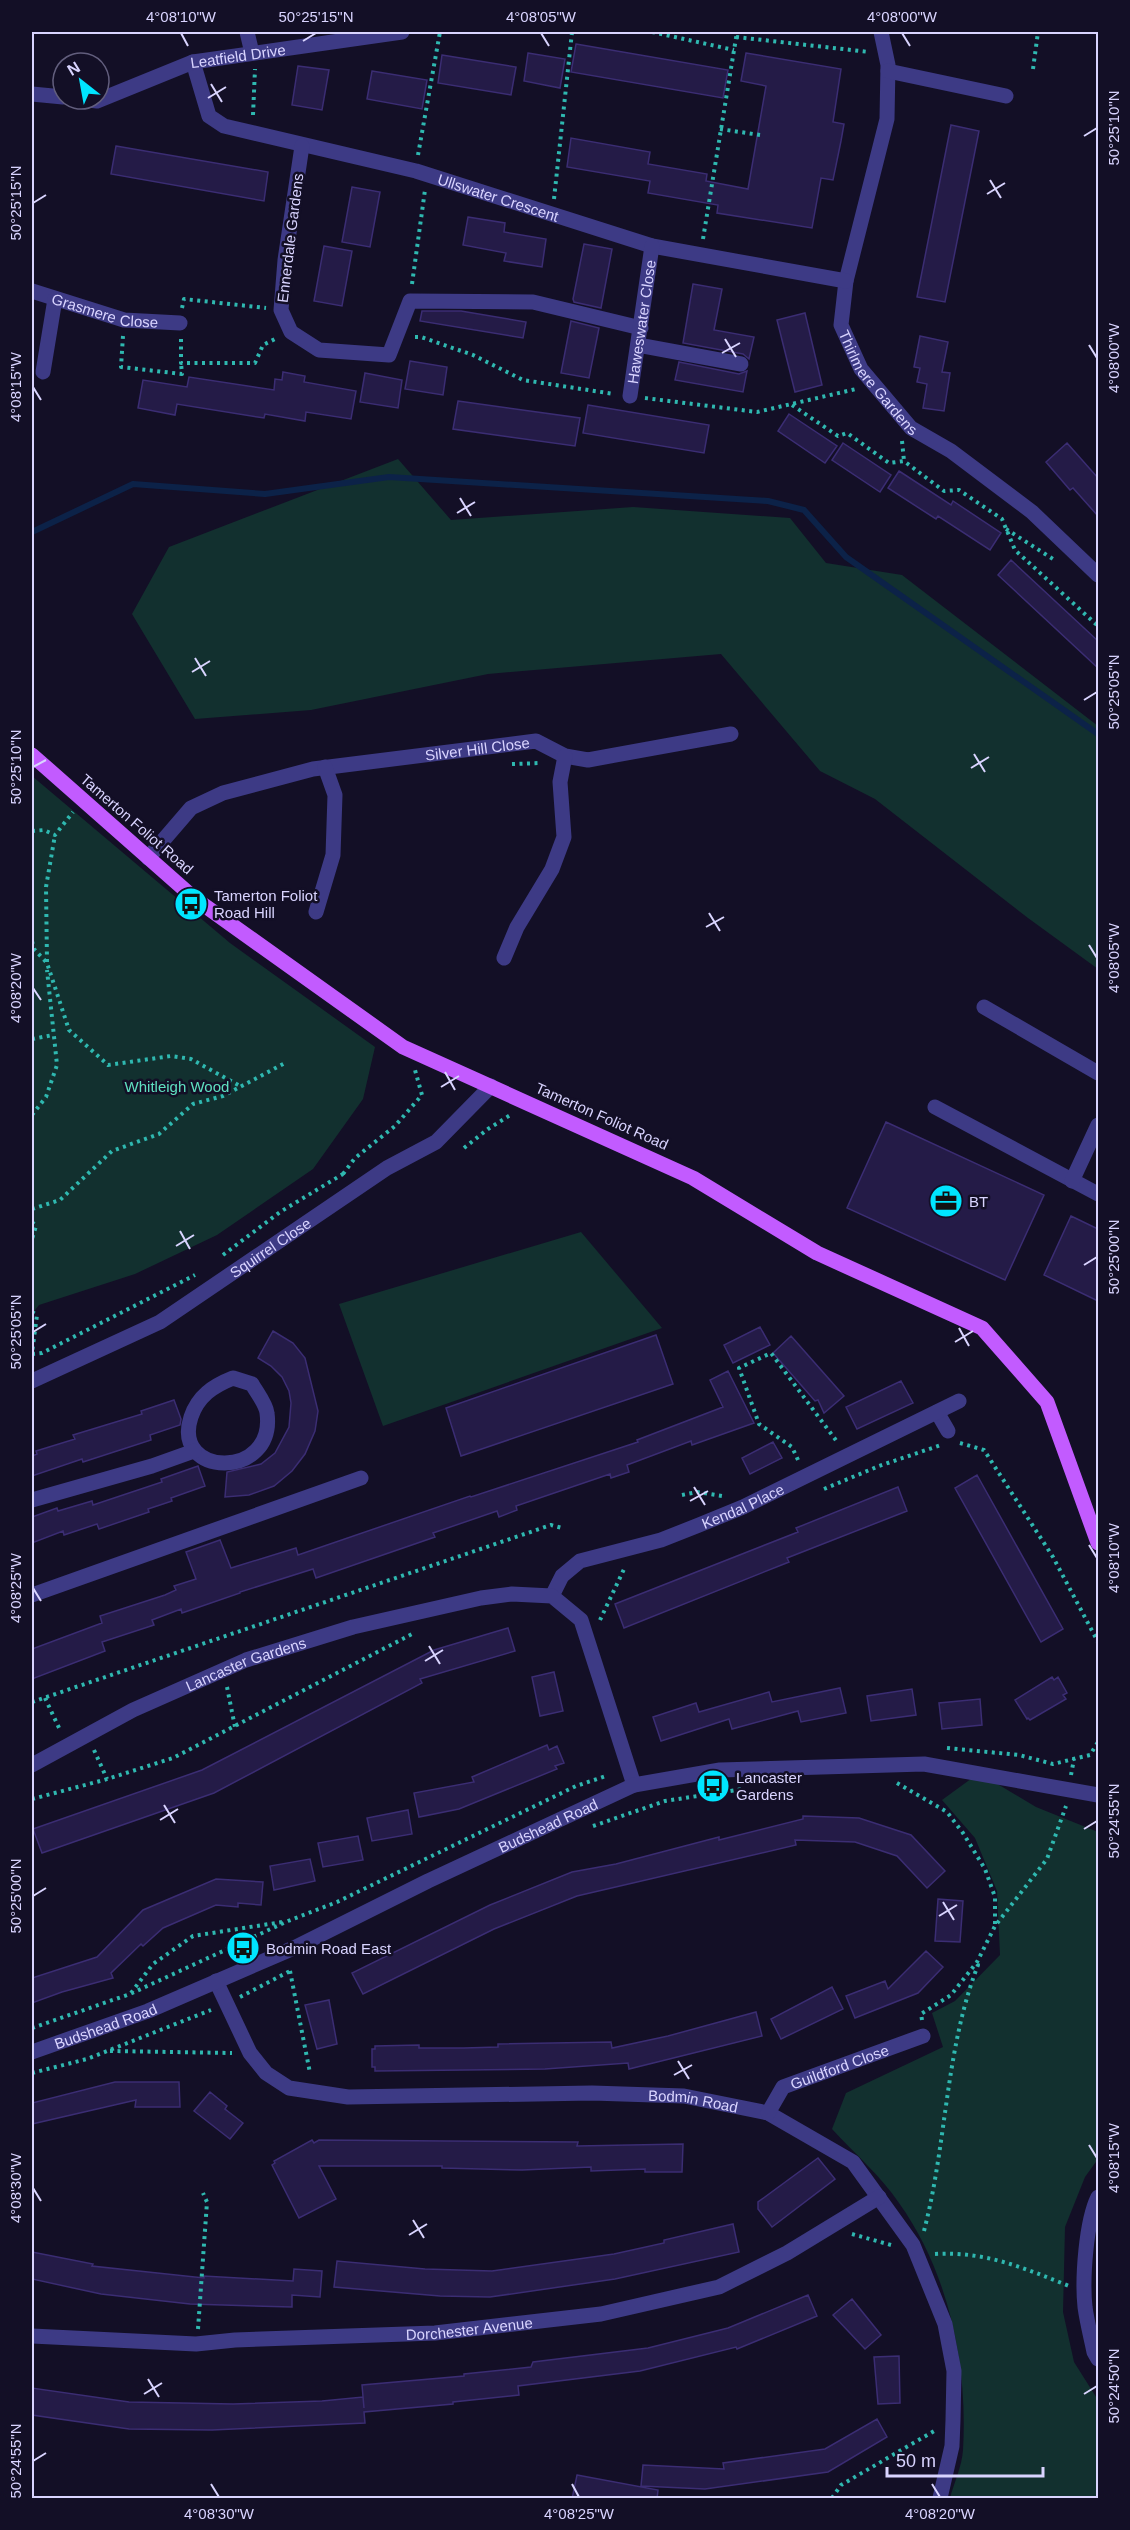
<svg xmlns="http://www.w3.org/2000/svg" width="1130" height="2530" font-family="Arial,sans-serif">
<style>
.green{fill:#12302f}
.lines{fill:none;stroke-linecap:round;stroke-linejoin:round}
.stream{stroke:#0c2248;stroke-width:6}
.building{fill:#241b47;stroke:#3b2d73;stroke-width:1.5}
.path{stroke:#2fb8b0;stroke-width:4;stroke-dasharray:3 4.5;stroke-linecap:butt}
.minor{stroke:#3d3a85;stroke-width:15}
.major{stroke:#c25bff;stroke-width:15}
.ticks{fill:none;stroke:#d9d4ff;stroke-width:2}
.labels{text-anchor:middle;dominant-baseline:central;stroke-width:5;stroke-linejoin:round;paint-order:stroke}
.street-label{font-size:15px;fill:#d9d4ff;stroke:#130f26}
.poi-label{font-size:15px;fill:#d9d4ff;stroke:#130f26;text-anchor:start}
.park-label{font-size:15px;fill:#5fe0c0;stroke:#130f26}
.neatline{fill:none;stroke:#d9d4ff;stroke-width:2}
.ticks-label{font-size:15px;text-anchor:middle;fill:#d9d4ff}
</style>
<rect width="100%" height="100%" fill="#130f26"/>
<!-- green -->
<path class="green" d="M398 459 451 520 633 507 790 518 826 563 902 575 1098 726V969L1028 918 875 799 820 771 721 654 488 674 311 710 195 719 132 614 169 547Z
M32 776 230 943 375 1047 363 1099 313 1169 217 1235 135 1274 39 1305 32 1314Z
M581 1232 662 1328 383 1426 339 1304Z
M979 1773 1036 1807 1098 1832V2159L1085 2177 1065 2227 1063 2312 1074 2362 1098 2400V2498H950C954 2483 962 2466 963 2450 968 2365 949 2273 899 2203 881 2176 854 2153 832 2129L846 2093 943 2047 932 2013 955 2001 1000 1955 997 1891 975 1838 942 1800Z"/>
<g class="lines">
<!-- stream -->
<path class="stream" d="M32 532 133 484 265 494 389 477 768 501 804 510 846 557 1098 734"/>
</g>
<!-- building -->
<path class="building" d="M576 44 728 70 723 98 571 72Z
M528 53 565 59 560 88 524 81Z
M746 53 841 69 833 122 844 124 841 141 833 180 821 178 812 228 717 213 718 205 648 193 650 181 567 167 571 138 650 152 648 164 707 174 706 181 748 189 766 86 741 81Z
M442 55 516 67 511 95 438 83Z
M298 66 329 70 322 110 292 105Z
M372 71 427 80 422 109 367 99Z
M951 125 979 131 945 302 917 297Z
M116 146 268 172 264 201 111 174Z
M352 187 380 192 370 247 342 242Z
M468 217 505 223 504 232 546 239 542 267 504 261 506 253 463 245Z
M584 244 612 249 601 308 574 302 573 299Z
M324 246 352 251 342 306 314 301Z
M693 284 722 289 714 330 754 337 749 359 743 354 683 343Z
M422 311H461L526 322 523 338 420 321Z
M805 313 822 385 795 392 777 320Z
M571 321 599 328 589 378 561 373Z
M920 336 948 342 942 372 950 373 944 411 923 408 927 384 917 382 920 368 914 367Z
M410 361 447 367 443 395 405 389Z
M679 362 739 374 747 371 743 392 675 380Z
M283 372 305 376 304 382 356 391 351 419 306 412 305 421 265 414 264 418 177 404 175 415 138 408 143 380 187 387 189 377 274 390 275 379 282 380Z
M365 373 402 380 398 408 360 402Z
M458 401 580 418 575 446 453 429Z
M588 405 709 425 704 453 583 433Z
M789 414 837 446 825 463 778 431Z
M843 443 891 475 880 492 832 460Z
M1067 443 1098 478V516L1073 488 1070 490 1046 462Z
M899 471 951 505 953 501 1001 533 990 550 938 516 936 519 888 488Z
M1011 560 1098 641V668L998 575Z
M886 1122 1044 1195 1005 1280 847 1208Z
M1071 1216 1098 1229V1301L1044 1275Z
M760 1327 770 1345 733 1363 724 1345Z
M273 1331 293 1343 305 1358 318 1411 315 1431 305 1454 292 1471 274 1486 249 1495 225 1497 227 1472 261 1464 275 1453 289 1427 291 1403 289 1391 282 1377 271 1366 258 1358Z
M656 1335 673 1384 461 1456 446 1408Z
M791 1336 844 1396 824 1413 818 1400 815 1401 773 1353Z
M728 1371 754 1423 692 1445 691 1441 627 1465 629 1472 611 1478 610 1474 516 1506 517 1510 499 1517 497 1511 433 1533 435 1537 316 1578 313 1569 240 1592V1593L182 1613 181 1609 152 1620 154 1625 102 1642 105 1651 32 1679V1649L102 1623 100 1616 165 1595 176 1590 174 1586 196 1579 186 1552 220 1540 231 1568 296 1548 298 1555 470 1496 471 1497 638 1442 637 1440 723 1407 710 1380Z
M901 1381 913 1403 857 1429 846 1407Z
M174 1400 181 1419 180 1425 150 1435 151 1440 83 1462 82 1459 32 1476V1456L37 1454 36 1451 75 1439 73 1435 142 1414 141 1411Z
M773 1442 782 1458 750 1474 742 1458Z
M198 1466 205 1486 171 1498 172 1501 148 1509 149 1512 99 1529 97 1524 64 1535 63 1531 32 1543V1517L57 1508 58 1511 92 1501 93 1505 162 1482 161 1479Z
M977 1475 1063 1629 1041 1642 955 1488Z
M898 1487 907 1511 787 1558 789 1562 624 1628 615 1604 798 1532 796 1528Z
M508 1628 515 1651 420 1679 422 1683 214 1793 42 1853 33 1829 202 1770 434 1650Z
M554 1672 563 1711 540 1716 532 1677Z
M1052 1677 1054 1680 1058 1677 1067 1693 1063 1695 1066 1699 1030 1720 1028 1718 1027 1719 1015 1700Z
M840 1688 846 1713 801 1722 798 1711 732 1729 729 1719 661 1741 653 1717 696 1703 699 1712 769 1692 772 1702Z
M912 1689 916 1715 871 1721 867 1696Z
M980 1699 982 1725 942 1729 939 1703Z
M547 1745 549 1750 557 1746 564 1763 555 1766 557 1769 459 1809 419 1817 414 1793 474 1782 472 1777Z
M408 1810 412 1834 372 1841 367 1818Z
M803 1816 859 1818 911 1835 945 1871 927 1888 897 1856 855 1842 795 1840 796 1845 577 1896 494 1929 363 1994 352 1973 490 1905 572 1872 616 1864 719 1837V1840L803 1819Z
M358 1836 363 1860 323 1867 318 1843Z
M310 1859 315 1881 274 1890 270 1866Z
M216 1879 263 1882 261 1905 238 1903V1907L216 1905 163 1928 143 1946 141 1944 111 1973 113 1978 62 1992 32 2003V1978L97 1957 143 1910Z
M938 1899 963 1901 960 1942 935 1941Z
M926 1951 943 1967 918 1993 855 2018 846 1996 885 1981 888 1989Z
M832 1987 843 2009 781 2039 771 2019Z
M329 2000 337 2044 317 2049 305 2005Z
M756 2012 762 2036 629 2069 628 2063 545 2069 375 2071V2067H372V2049H375V2046L419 2045V2048H464L498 2047V2044L611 2042 612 2048 668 2036Z
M115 2082H179L180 2107H135L136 2100 32 2124V2103Z
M210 2092 227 2106 225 2109 243 2123 230 2139 194 2111Z
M312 2140 314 2143 319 2140 578 2142 577 2146 683 2144 682 2172H645V2169L591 2171V2167L522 2170 442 2168V2166H319L336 2199 299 2218 272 2165 275 2163 274 2161Z
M818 2158 835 2179 772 2227 758 2209V2202Z
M733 2224 739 2252 615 2279 490 2297 440 2296 334 2287 337 2261 425 2269 492 2271 614 2254 664 2243V2240Z
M32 2252 93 2264 92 2266 204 2278V2276L293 2281 294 2269 322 2271 320 2297 292 2295V2307L190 2304 101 2294 32 2279Z
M808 2295 817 2316 737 2349 736 2347 640 2371 518 2386 519 2395 453 2402V2404L364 2412 365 2423 212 2430 129 2429 32 2415V2388L129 2402 233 2404 322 2401 363 2397 364 2408 362 2385 464 2376V2374L531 2367 533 2362 648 2348 728 2328Z
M852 2299 881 2335 865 2349 833 2315Z
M899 2356 900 2403 878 2404 874 2357Z
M877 2419 887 2437 828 2472 705 2489 641 2486 643 2465 724 2469 723 2463 825 2449Z
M577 2475 658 2490 657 2499H572Z"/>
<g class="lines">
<!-- path -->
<path class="path" d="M652 32 734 50
M736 37 869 52
M1033 69 1038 32
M253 115 255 69
M720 129 760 135
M418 155 440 32
M554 199 572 32
M703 239 737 32
M412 284 425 190
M182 308 184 299 266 308
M123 336 121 367 182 374 181 363
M415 337H421L473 355 523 380 614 394
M181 339V363H255L263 345 277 338
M645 398 757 412 856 389
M792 405 838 436 847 433 889 463 904 461 944 491 959 490 1002 519 1015 550 1098 626
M902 441 904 461
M1006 529 1053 559
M512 764 541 763
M32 831 44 830 55 835 73 812
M32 941 34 949 47 963 69 1030 108 1065 171 1056 191 1059 240 1086
M47 962 46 887 55 835
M32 1039 53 1035
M32 1115 46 1097 57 1065 47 970
M464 1148 488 1129 512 1114
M343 1174 355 1158 395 1126 422 1095 415 1070
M32 1209 60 1200 112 1151 159 1134 193 1104 223 1096 285 1063
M32 1222 36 1226 32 1239
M223 1255 280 1212 343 1174
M32 1312 37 1315 32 1353
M32 1354 42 1353 195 1275
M960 1443 984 1450 1053 1557 1098 1642
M798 1460 792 1447 759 1424 739 1368 771 1353 838 1443
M824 1489 879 1466 941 1445
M682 1495 697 1492 722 1496
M600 1620 625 1567
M227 1687 235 1727
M45 1698 60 1730
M32 1702 551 1525 562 1528
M947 1748 1019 1755 1053 1764 1090 1755 1098 1742
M94 1750 107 1779
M1071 1775 1074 1759
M897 1783 947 1812 963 1833 985 1869 995 1897V1926
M32 1799 104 1780 173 1758 414 1633
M593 1826 665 1801 743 1789
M290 1971 310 2073
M131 1993 153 1964 193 1936 282 1922
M240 1997 292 1970
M922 2020 921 2014 951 1995 977 1962 995 1926 1047 1859 1066 1806
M32 2028 130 1994 288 1921 337 1902 576 1786 606 1776
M110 2051 232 2053
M32 2073 87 2059 211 2010
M924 2231C947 2143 945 2050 978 1965L977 1962
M852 2234 891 2245
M935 2254C985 2251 1024 2268 1069 2286
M198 2329 207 2202 203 2193
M832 2498 841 2485 936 2430"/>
<!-- minor -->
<g class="minor">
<path d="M247 32 252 53"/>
<path id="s1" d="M881 32 888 65 887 119 846 281 841 325 861 369 911 428 951 451 1032 512 1098 575"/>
<path id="s2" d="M193 62 209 116 224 126 416 171 652 246 846 281"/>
<path d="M888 71 1006 96"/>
<path d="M32 94 63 97"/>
<path id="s3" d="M81 99 97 101 193 62 402 32"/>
<path d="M302 146 285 260 281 310 291 332 319 350 389 355 410 301 533 302 641 328"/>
<path id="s4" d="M32 291 124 320 180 323"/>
<path d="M638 345 741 364"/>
<path d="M43 372 55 299"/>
<path id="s5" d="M630 396 652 246"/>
<path id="s6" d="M148 858 191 808 223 793 313 769 536 741 565 756 588 760 731 734"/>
<path d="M316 912 333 855 335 795 325 767"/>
<path d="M504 958 517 927 552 869 564 837 560 782 565 756"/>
<path d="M984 1007 1098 1073"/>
<path d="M935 1107 1098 1194"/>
<path d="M1072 1181 1098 1125"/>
<path d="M233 1378 252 1384C257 1393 266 1404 267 1413 276 1480 171 1478 191 1417 198 1396 213 1386 233 1378Z"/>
<path id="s7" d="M32 1381 160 1322 387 1168 436 1142 491 1086"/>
<path d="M937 1412 948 1431"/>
<path d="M32 1500 152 1466 194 1451"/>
<path d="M32 1595 361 1478"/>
<path id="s8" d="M552 1596 562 1576 580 1561 661 1540 699 1525 743 1507 959 1401"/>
<path id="s9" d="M32 1765 133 1710 246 1660 353 1627 481 1598 512 1594 552 1596 581 1620 634 1785"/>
<path id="s10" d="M216 1981 250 2053 266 2073 289 2088 348 2097 592 2093 684 2096 768 2113 853 2162 913 2245 945 2324 954 2371 953 2420 952 2446 940 2498"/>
<path id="s11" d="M32 2052 148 2011 296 1947 428 1881 634 1785 720 1770 924 1764 1098 1795"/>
<path id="s12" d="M768 2113 783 2087 923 2036"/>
<path d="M1098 2197C1086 2221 1082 2279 1085 2307 1087 2322 1091 2337 1094 2352L1098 2359"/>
<path id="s13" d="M32 2336 196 2344 235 2340 435 2333 601 2314 719 2287 787 2253 879 2197"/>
</g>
<!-- major -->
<path class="major" d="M32 755 194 898 403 1047 693 1178 817 1253 982 1328 1047 1402 1098 1543"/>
</g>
<!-- ticks -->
<path class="ticks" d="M181 33 188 46M541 33 549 46M902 33 910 46M303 41 316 33M211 84 222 102M208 98 226 87M1084 136 1097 128M990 180 1001 198M987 194 1005 183M33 203 46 195M725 339 736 357M1089 345 1097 358M722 353 740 343M33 387 41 400M460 498 471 516M457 513 475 502M195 658 206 676M192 672 210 661M1084 700 1097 692M974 754 985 772M33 767 46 760M971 768 989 757M709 913 720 931M706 927 724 917M1089 945 1097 958M33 988 41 1000M445 1072 455 1090M441 1087 459 1076M180 1231 190 1249M176 1246 194 1235M1084 1265 1097 1257M959 1328 969 1346M33 1332 46 1324M955 1342 973 1331M694 1487 705 1505M690 1501 708 1491M1089 1545 1097 1558M33 1588 41 1601M429 1646 440 1664M425 1661 443 1650M164 1805 175 1823M160 1820 178 1809M1084 1829 1097 1821M33 1896 46 1888M943 1902 954 1920M939 1916 957 1905M678 2061 689 2079M674 2075 692 2065M1089 2145 1097 2158M33 2188 41 2201M413 2220 424 2238M409 2235 427 2224M148 2379 159 2397M144 2394 162 2383M1084 2394 1097 2386M33 2461 46 2453M211 2484 219 2497M572 2484 579 2497M932 2484 940 2497"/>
<!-- icons -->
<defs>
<symbol id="bus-disc" viewBox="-11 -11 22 22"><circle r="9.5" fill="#00e5ff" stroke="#130f26"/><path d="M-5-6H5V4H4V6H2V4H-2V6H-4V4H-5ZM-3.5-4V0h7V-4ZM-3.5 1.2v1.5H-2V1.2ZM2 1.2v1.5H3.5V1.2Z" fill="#111"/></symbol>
<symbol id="office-disc" viewBox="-11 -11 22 22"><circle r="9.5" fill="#00e5ff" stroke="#130f26"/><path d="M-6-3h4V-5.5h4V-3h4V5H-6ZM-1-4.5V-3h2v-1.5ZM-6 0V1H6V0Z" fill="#111"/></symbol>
</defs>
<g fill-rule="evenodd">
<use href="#bus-disc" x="172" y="885" width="38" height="38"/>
<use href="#office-disc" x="927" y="1182" width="38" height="38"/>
<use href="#bus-disc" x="694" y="1767" width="38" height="38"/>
<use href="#bus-disc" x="224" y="1929" width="38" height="38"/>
</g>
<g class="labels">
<!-- street labels -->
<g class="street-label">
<text stroke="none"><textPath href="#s3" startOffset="165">Leatfield Drive</textPath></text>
<text stroke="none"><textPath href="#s2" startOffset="358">Ullswater Crescent</textPath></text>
<text transform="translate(290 238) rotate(-83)">Ennerdale Gardens</text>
<text stroke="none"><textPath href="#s4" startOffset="76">Grasmere Close</textPath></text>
<text stroke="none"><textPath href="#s5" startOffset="75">Haweswater Close</textPath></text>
<text stroke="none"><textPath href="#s1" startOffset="368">Thirlmere Gardens</textPath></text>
<text stroke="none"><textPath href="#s6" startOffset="360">Silver Hill Close</textPath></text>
<text transform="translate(137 824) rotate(41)">Tamerton Foliot Road</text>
<text transform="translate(602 1116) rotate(24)">Tamerton Foliot Road</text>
<text stroke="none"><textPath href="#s7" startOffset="274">Squirrel Close</textPath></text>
<text stroke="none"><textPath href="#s8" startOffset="218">Kendal Place</textPath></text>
<text stroke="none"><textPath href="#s9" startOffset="237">Lancaster Gardens</textPath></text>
<text stroke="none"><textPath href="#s11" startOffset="564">Budshead Road</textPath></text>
<text stroke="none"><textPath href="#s11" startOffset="78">Budshead Road</textPath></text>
<text stroke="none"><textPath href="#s12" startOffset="90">Guildford Close</textPath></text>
<text stroke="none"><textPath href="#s10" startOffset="538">Bodmin Road</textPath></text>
<text stroke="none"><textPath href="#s13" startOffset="438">Dorchester Avenue</textPath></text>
</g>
<!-- poi labels -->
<g class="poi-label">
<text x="214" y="895">Tamerton Foliot<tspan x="214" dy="17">Road Hill</tspan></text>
<text x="969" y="1201">BT</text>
<text x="736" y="1777">Lancaster<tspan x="736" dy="17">Gardens</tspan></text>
<text x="266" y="1948">Bodmin Road East</text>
</g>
<!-- park labels -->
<g class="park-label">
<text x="177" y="1086">Whitleigh Wood</text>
</g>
</g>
<!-- border -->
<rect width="1130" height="2530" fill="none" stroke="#130f26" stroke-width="66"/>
<!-- north arrow -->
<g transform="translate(81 81) rotate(329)"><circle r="28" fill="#130f26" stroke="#625e7d" stroke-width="1.5"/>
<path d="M0-4.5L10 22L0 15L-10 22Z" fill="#00e5ff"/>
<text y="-9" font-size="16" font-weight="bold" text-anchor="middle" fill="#d9d4ff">N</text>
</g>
<!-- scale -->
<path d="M887 2467v9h156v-9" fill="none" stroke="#d9d4ff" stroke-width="3"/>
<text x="896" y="2467" font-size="18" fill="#d9d4ff" stroke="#130f26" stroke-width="4.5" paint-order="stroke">50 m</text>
<rect x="33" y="33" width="1064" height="2464" class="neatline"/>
<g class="ticks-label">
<text x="181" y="22">4°08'10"W</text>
<text x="316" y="22">50°25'15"N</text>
<text x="541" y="22">4°08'05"W</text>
<text x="902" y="22">4°08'00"W</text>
<text transform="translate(1114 128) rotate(-90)" y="5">50°25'10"N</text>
<text transform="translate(16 203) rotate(-90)" y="5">50°25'15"N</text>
<text transform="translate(1114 358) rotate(-90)" y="5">4°08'00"W</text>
<text transform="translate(16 387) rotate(-90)" y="5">4°08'15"W</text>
<text transform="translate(1114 692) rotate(-90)" y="5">50°25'05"N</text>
<text transform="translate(16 767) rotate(-90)" y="5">50°25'10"N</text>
<text transform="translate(1114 958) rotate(-90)" y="5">4°08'05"W</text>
<text transform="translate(16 988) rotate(-90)" y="5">4°08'20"W</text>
<text transform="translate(1114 1257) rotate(-90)" y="5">50°25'00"N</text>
<text transform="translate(16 1332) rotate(-90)" y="5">50°25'05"N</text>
<text transform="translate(1114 1558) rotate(-90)" y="5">4°08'10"W</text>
<text transform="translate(16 1588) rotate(-90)" y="5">4°08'25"W</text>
<text transform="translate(1114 1821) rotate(-90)" y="5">50°24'55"N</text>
<text transform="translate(16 1896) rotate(-90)" y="5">50°25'00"N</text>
<text transform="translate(1114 2158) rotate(-90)" y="5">4°08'15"W</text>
<text transform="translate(16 2188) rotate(-90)" y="5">4°08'30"W</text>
<text transform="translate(1114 2386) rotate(-90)" y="5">50°24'50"N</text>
<text transform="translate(16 2461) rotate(-90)" y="5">50°24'55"N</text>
<text x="219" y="2519">4°08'30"W</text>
<text x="579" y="2519">4°08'25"W</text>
<text x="940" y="2519">4°08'20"W</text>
</g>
</svg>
